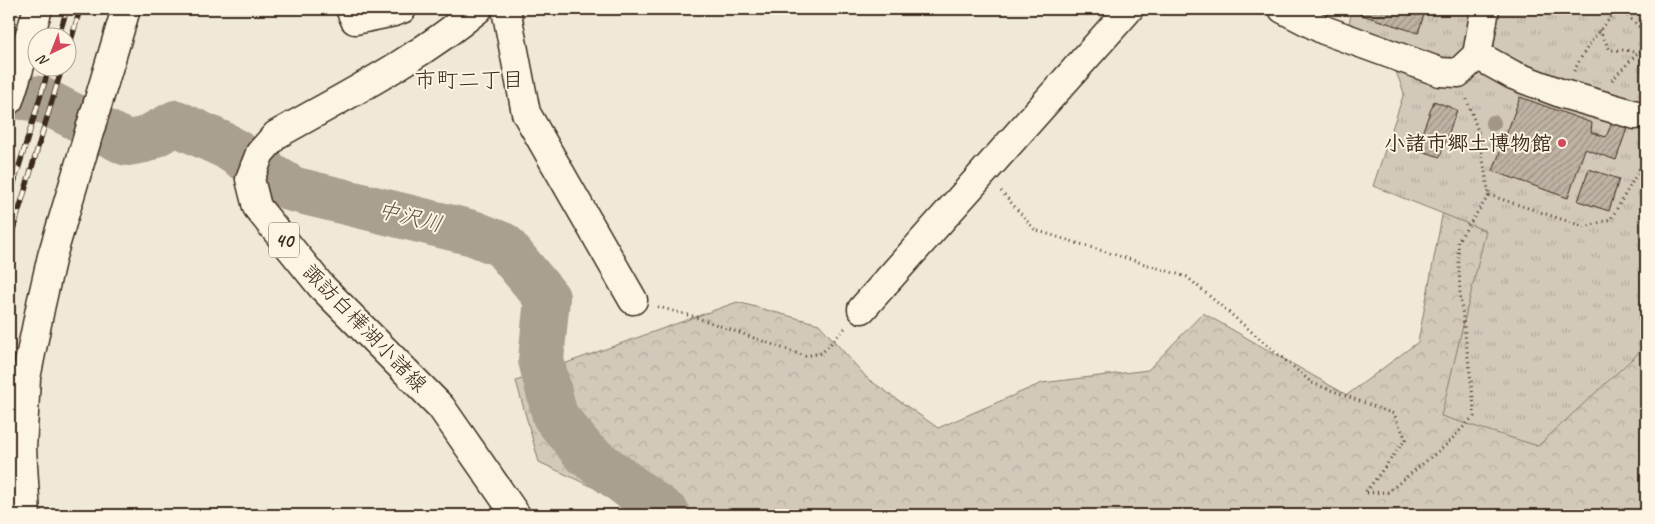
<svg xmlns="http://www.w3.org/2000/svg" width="1655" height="524" font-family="Caveat,'Klee One',sans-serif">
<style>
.forest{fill:url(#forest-crowns);stroke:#867a6c}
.park{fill:url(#park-tufts);stroke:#867a6c}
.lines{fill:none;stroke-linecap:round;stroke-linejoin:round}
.river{stroke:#aaa091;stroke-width:46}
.building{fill:url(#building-hatch);stroke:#3b2a1e}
.minor-casing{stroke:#3b2a1e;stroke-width:31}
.major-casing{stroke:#3b2a1e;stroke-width:31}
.path{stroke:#3b2a1e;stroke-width:3;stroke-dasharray:1 4;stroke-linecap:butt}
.minor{stroke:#fcf5e5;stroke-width:28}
.major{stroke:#fcf5e5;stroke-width:28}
.rail-casing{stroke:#3b2a1e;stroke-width:5.5}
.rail{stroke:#fcf5e5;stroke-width:4;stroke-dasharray:11;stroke-linecap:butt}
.tree{fill:#a19688}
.poi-dot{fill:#d1495b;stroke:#fcf5e5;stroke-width:2}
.labels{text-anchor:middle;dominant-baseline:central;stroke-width:4;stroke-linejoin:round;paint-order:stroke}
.shield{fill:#fcf5e5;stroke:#75675a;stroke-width:1}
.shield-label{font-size:20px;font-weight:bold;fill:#3b2a1e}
.poi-label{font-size:21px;font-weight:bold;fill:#3b2a1e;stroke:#fcf5e5;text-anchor:end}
.street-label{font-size:21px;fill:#3b2a1e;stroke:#fcf5e5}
.neighbourhood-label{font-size:22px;fill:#3b2a1e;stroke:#fcf5e5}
.water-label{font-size:22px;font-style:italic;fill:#625346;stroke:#fcf5e5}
</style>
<defs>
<pattern id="forest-crowns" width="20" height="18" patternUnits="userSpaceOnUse" patternTransform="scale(1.25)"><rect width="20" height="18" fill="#d2c9ba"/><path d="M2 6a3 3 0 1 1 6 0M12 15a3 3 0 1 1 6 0" fill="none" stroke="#b5ad9f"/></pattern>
<pattern id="park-tufts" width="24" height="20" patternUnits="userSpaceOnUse" patternTransform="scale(1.25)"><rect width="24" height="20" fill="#d2c9ba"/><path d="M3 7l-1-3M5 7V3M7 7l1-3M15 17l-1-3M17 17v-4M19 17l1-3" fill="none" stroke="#b5ad9f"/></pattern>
<pattern id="building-hatch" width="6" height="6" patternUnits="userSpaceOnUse" patternTransform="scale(1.25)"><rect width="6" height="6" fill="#beb3a4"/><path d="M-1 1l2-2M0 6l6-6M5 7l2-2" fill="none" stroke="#9c9285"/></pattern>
</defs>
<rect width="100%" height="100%" fill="#f0e9d9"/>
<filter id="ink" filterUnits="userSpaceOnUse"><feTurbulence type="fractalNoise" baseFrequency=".02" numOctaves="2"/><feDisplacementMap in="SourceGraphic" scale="10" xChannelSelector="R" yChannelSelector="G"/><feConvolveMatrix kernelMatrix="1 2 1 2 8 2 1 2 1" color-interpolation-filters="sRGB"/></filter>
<g filter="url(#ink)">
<!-- forest -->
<path class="forest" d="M1646 9V515H652L539 462 516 381 737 302 819 324 868 379 938 428 1042 383 1148 370 1203 313 1347 395 1418 342 1459 127Z"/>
<!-- park -->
<path class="park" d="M1353 9H1646V346L1538 446 1441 416 1486 231 1373 186 1404 93 1383 37 1348 26Z"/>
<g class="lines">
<!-- river -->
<path class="river" d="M9 93 22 97 40 99 127 143 144 140 176 123 226 146 292 189 473 233 503 245 547 298 541 360 555 416 585 453 668 515"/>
</g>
<!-- building -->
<path class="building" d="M1361 9H1426L1418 33 1359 14Z
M1520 97 1592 123 1591 132 1606 137 1612 122 1627 128 1616 160 1585 149 1568 198 1493 171Z
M1434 101 1457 110 1440 157 1416 149Z
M1589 169 1619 179 1609 211 1578 201Z"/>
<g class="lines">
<defs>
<path id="minor" d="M350 9 355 20 394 12 402 9
M506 9 526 113 633 300
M1283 9 1324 30 1440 72 1458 73 1477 55 1485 9
M1477 55 1513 75 1563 94 1636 115
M9 100 38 9
M862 309 1129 9
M26 515 22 448 26 378 41 304 52 256 126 9"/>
<path id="major" d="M478 9C417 60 345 96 276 135L260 153 250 179 257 207 321 286 441 407 516 515"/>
</defs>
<!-- minor casing -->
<use href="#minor" class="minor-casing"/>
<!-- major casing -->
<use href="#major" class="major-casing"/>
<!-- path -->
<path class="path" d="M1620 9 1646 33
M1599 30 1610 50H1626L1637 53
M1574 71C1586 47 1600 27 1620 9
M1612 80 1646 44
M1001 191 1035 230 1187 277 1312 383 1394 414 1406 439 1365 493 1388 492 1446 445 1474 416V405L1460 294 1458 241 1489 195 1478 131 1466 97
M1489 195 1585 227 1611 219 1646 158
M658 307 692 316 805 356 822 353 845 328"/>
<!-- minor -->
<use href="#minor" class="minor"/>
<!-- major -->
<use href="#major" class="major"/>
<defs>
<path id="rail" d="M58 38 67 9
M68 51 80 9
M9 199 49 68
M9 243 62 68"/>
</defs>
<!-- rail casing -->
<use href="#rail" class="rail-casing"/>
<!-- rail -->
<use href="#rail" class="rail"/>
</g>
<!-- trees -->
<circle class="tree" cx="1493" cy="123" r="8"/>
</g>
<!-- markers -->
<circle class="poi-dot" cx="1562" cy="143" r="5"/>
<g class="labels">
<!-- shield labels -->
<rect class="shield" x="269" y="222.5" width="30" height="35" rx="4"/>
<g class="shield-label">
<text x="284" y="240">40</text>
</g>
<!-- poi labels -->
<g class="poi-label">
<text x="1552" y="143">小諸市郷土博物館</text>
</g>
<!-- street labels -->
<g class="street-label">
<text transform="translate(365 328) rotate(46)">諏訪白樺湖小諸線</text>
</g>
<!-- neighbourhood labels -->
<g class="neighbourhood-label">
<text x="469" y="80">市町二丁目</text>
</g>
<!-- water labels -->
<g class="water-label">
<text transform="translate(410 217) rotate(14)">中沢川</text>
</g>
</g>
<!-- margin -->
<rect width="1655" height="524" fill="none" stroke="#fcf5e5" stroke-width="30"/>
<rect x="15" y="15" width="1625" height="494" fill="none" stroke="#3b2a1e" stroke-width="2" filter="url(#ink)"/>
<!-- north arrow -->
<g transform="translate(52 52) rotate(223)"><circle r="24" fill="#fcf5e5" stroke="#afa495"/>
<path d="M0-4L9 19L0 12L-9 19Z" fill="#d1495b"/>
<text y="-8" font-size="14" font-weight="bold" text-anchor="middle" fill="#3b2a1e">N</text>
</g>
</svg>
